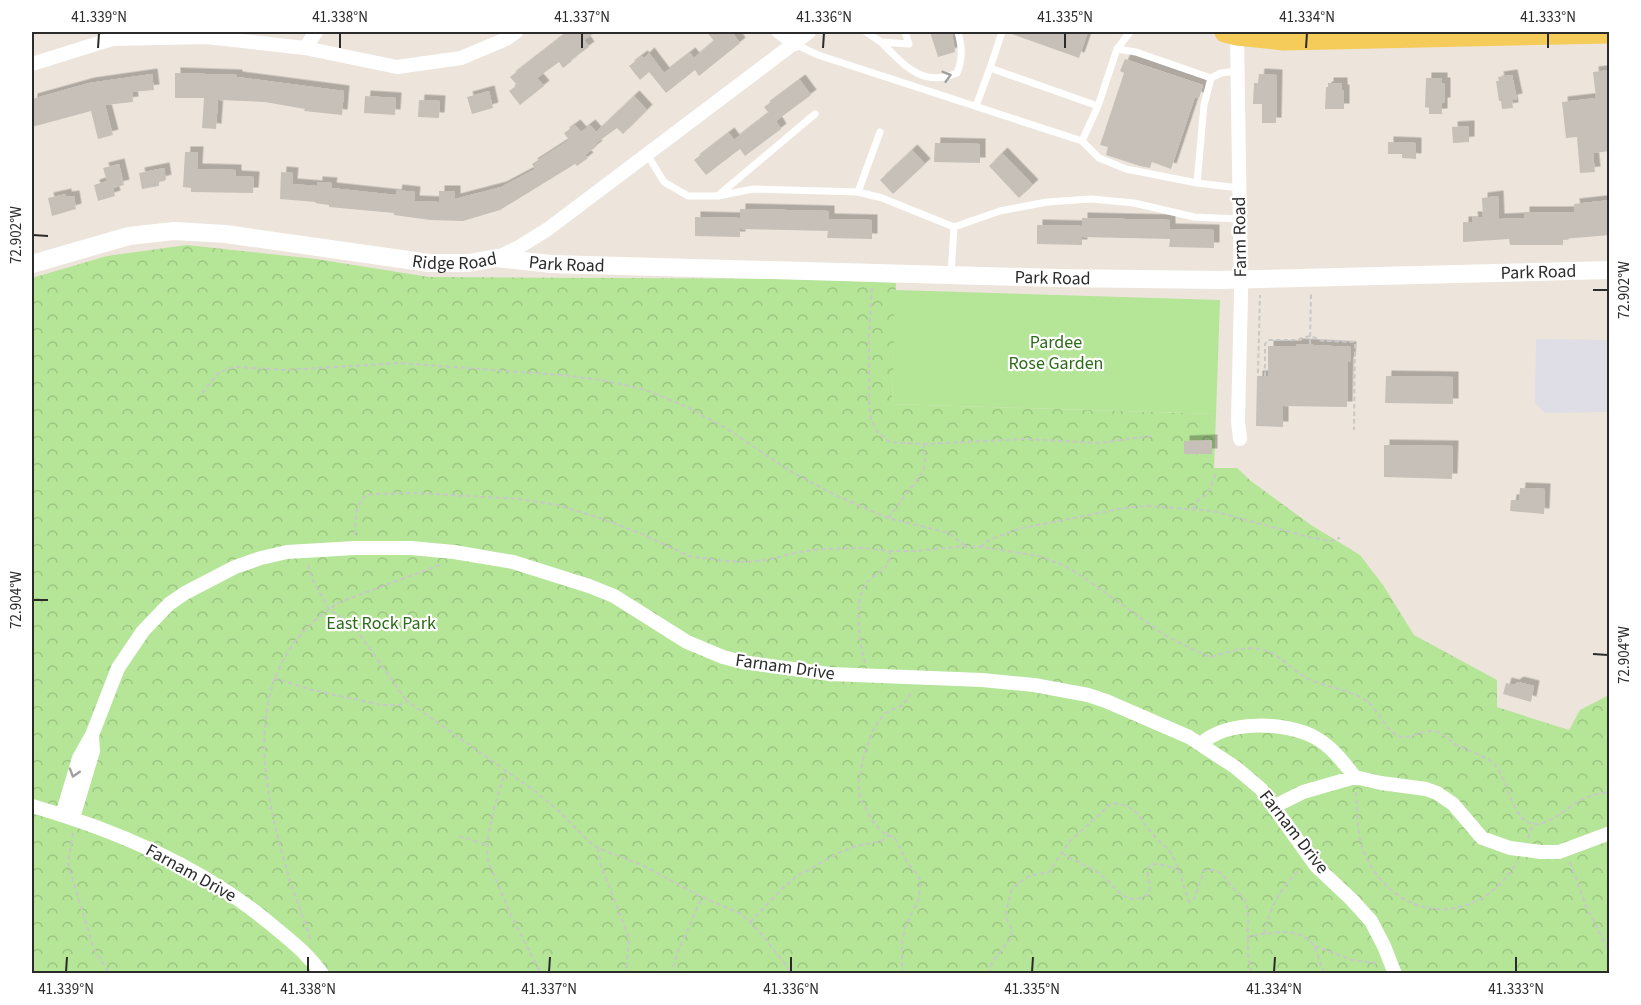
<svg xmlns="http://www.w3.org/2000/svg" width="1641" height="1005" font-family="'Source Sans 3',sans-serif">
<style>
.industrial{fill:#dfdde5}
.forest{fill:url(#forest-crowns)}
.garden{fill:#b5e597}
.building{fill:#c6c0b8;filter:url(#shadow)}
.lines{fill:none;stroke-linecap:round;stroke-linejoin:round}
.path{stroke:#c8c8c8;stroke-width:2;stroke-dasharray:4.5 3;stroke-linecap:butt}
.lane{stroke:#fff;stroke-width:7}
.street{stroke:#fff;stroke-width:14}
.secondary{stroke:#fff;stroke-width:18}
.primary{stroke:#f5cb59;stroke-width:21}
.oneway{stroke:#a0a0a0}
.ticks{fill:none;stroke:#2b2b2b;stroke-width:2}
.labels{text-anchor:middle;dominant-baseline:central;stroke-width:4.5;stroke-linejoin:round;paint-order:stroke}
.street-label{font-size:18px;fill:#2b2b2b;stroke:#fff}
.park-label{font-size:18px;fill:#2c6b18;stroke:#fff}
.neatline{fill:none;stroke:#2b2b2b;stroke-width:2}
.ticks-label{font-size:15px;text-anchor:middle;fill:#2b2b2b}
</style>
<defs>
<pattern id="forest-crowns" width="20" height="18" patternUnits="userSpaceOnUse" patternTransform="scale(1.5)"><rect width="20" height="18" fill="#b5e597"/><path d="M2 6a3 3 0 1 1 6 0M12 15a3 3 0 1 1 6 0" fill="none" stroke="#9cc582"/></pattern>
<filter id="shadow"><feDropShadow dx="5.5" dy="-5.5" stdDeviation="0" flood-color="#0004"/></filter>
</defs>
<rect width="100%" height="100%" fill="#ede5dc"/>
<!-- industrial -->
<path class="industrial" d="M1536 339 1609 340V412L1545 413 1535 403Z"/>
<!-- forest -->
<path class="forest" d="M187 245 316 259 429 277 808 279 896 283 892 404 1216 414 1214 468H1237L1251 481 1311 525 1360 555 1383 585 1414 635 1497 680V707L1569 730 1580 710 1609 695V973H32V278L107 256Z"/>
<!-- garden -->
<path class="garden" d="M895 290 1220 300 1216 414 892 404Z"/>
<!-- building -->
<path class="building" d="M568 32H596L584 40 589 47 571 60 572 61 563 68 559 62 537 78 544 86 520 105 509 91 517 85 510 77Z
M707 32H732L740 43 699 76 695 70 666 93 649 72 640 80 629 66 642 56 644 58 649 53 664 73 690 53 694 58 714 41Z
M930 32H952L955 52 938 57Z
M1009 32H1088L1079 58 1009 33Z
M1125 59 1203 85 1199 98 1195 97 1171 169 1152 162 1150 168 1140 166 1106 155 1108 147 1100 145 1124 73 1120 71Z
M1610 70V151L1593 153 1595 172 1580 173 1577 137 1566 138 1562 102 1596 98 1593 72Z
M175 73 237 75V77L344 91 342 115 304 111 305 109 265 102 218 100 216 129 202 128 204 98H175Z
M152 74 154 90 132 92 133 102 105 105 113 135 98 139 91 111 32 127V99L89 83Z
M1259 74 1277 75 1276 123H1262V104H1253L1254 83H1258Z
M1512 75 1517 99 1512 100 1513 108 1502 109 1501 101H1499L1496 81H1499L1498 77Z
M1426 78H1442V83H1445V103H1442V114H1429V108L1425 107Z
M800 80 811 95 776 121 781 129 745 156 740 149 706 175 694 160 729 133 734 140 769 113 764 107Z
M1328 83H1342V90H1344V109H1325L1326 87H1328Z
M489 91 493 108 472 114 467 97Z
M365 96 396 98 395 115 364 113Z
M634 96 647 110 623 134 617 128 595 144 597 146 585 155 588 158 577 166 575 164 500 210 463 221 430 220 394 215V213L329 207V205L315 203 316 202 280 199 281 172 293 173 292 184 317 186V182L332 183 331 188 396 195 397 190 415 192 414 201 439 202V191H455V199L501 187 535 169 532 164 569 140 564 133 575 125 581 132 590 125 596 132Z
M419 100 440 101 439 118 418 117Z
M1469 126V142L1453 143 1452 127Z
M1388 142 1416 143V159L1402 158V154H1388Z
M935 143 980 144V163L934 162Z
M912 150 925 164 893 194 880 180Z
M185 152H198L197 169 236 170V176L254 177 253 193 191 192V188L183 187Z
M1002 153 1033 185 1019 198 989 166Z
M119 164 124 185 113 188 115 196 98 201 94 185 107 181 103 168Z
M164 168 166 180 159 182V186L142 189 139 173Z
M66 194V197L74 196 76 209 52 216 48 198Z
M1498 196 1499 219 1524 218V212H1575L1574 204 1610 200V235L1563 239V245H1510L1509 239 1463 242V222H1473L1472 217H1483L1482 198Z
M740 209 829 211V219L872 220V239L827 238 828 231 740 229V237L695 236V217L740 218Z
M1082 218 1170 220V229L1214 230V248L1169 247 1170 239 1082 237V245L1037 244V225L1082 226Z
M1296 344 1351 347 1350 362H1348L1347 407 1283 406V427L1256 426 1257 376H1268V346H1296Z
M1386 376 1453 377V404L1385 403Z
M1212 440V454H1184V441Z
M1384 445 1453 446 1452 479 1384 477Z
M1520 488 1545 489 1544 514 1510 511 1511 500H1519Z
M1518 682 1534 686 1531 702 1503 694 1506 683 1514 685Z"/>
<g class="lines">
<!-- path -->
<path class="path" d="M872 288 869 333V405L871 419 878 433 890 442 924 444 1025 439 1098 443 1151 436
M1310 344 1311 293
M1258 373 1260 295
M1265 376V344L1268 340H1296L1310 336 1323 341 1355 342 1354 430
M202 393 219 372 235 367 286 370 399 363 561 375 601 380 643 389 685 406 726 428 790 471 835 495 888 518 949 533 965 546
M1194 509 1196 502C1208 494 1212 486 1216 472
M888 518 923 472 925 461 924 444
M355 535 356 513 359 504 365 496 373 494 418 493 519 499 557 505 600 518 642 534 689 556 725 561 747 562 767 560 799 552 823 549 863 548 890 551H917L965 546 981 547 1039 556 1065 566 1086 579 1166 636 1205 655 1210 657C1226 653 1242 646 1259 649 1277 651 1289 668 1305 677 1325 688 1349 688 1368 702 1378 710 1387 732 1398 736 1411 740 1421 730 1433 731 1441 731 1446 738 1452 742 1464 750 1478 753 1489 760 1512 776 1508 821 1535 824 1550 825 1567 808 1579 801 1588 796 1599 793 1610 792
M981 547 987 541 1018 529 1124 508 1148 506 1213 511 1309 537 1330 541 1340 538
M308 565 312 579 329 609 353 625 407 701
M865 663C860 644 854 605 864 587 872 572 891 572 890 551
M274 678 312 690 382 705H400L407 701 536 792 559 811 587 840 598 848 642 865 702 897 741 914 758 930 793 974
M506 770C498 792 484 839 488 861L511 915 541 974
M1356 792C1358 815 1356 838 1367 859 1402 926 1480 925 1517 862
M73 833 68 861 69 868 94 949 110 974
M459 836 487 845
M1528 838 1533 823
M598 848 601 865 629 938 626 974
M1062 853C1074 861 1088 866 1100 874 1117 886 1124 909 1149 894 1152 883 1143 873 1151 864L1165 865 1177 870
M1570 862 1587 908 1610 953
M750 922 784 887 797 876 838 853 856 846 882 841 888 835
M1264 934C1270 907 1280 888 1300 869
M1248 938V957L1252 974
M310 939C305 921 298 904 292 887 261 787 234 667 340 602L440 565
M1315 946 1352 960 1376 963
M671 974 678 951 702 897
M902 974V943L905 927 918 900 921 883 919 877 907 862 895 838 882 832 872 820 860 798 858 785 864 754 874 728 885 713 903 705 913 690
M990 974 992 962 1011 938 1012 929 1005 916 1012 888 1029 876 1049 872 1069 842 1112 803C1138 806 1136 814 1151 832 1157 840 1165 845 1171 853 1180 868 1183 886 1189 902L1194 899 1204 871C1222 867 1223 877 1234 889 1238 894 1244 896 1246 903 1250 913 1247 926 1248 937 1267 933 1298 926 1312 943 1319 952 1318 964 1326 974"/>
<!-- lane -->
<path class="lane" d="M866 32 881 42 909 44 905 32
M1002 32 990 68 1098 106 1117 49 1136 52 1211 78 1204 105 1197 183 1239 188
M881 42C904 65 922 88 957 73 963 58 962 47 958 32
M795 44 818 55 1082 141 1098 106
M1117 49 1130 32
M1211 78 1221 73 1237 71
M976 106 990 68
M1082 141 1099 158 1126 169 1197 183
M647 154 664 182 688 196H718L753 189 858 192 882 198 954 227 951 274
M858 192 880 132
M720 194 815 114
M954 227 1000 211 1047 202 1091 199 1134 203 1194 217 1239 219"/>
<!-- street -->
<path class="street" d="M779 32 795 44
M1237 35 1241 296 1238 421 1240 439
M305 48 316 32
M32 64 112 39 206 37 305 48 397 67 461 58 506 39 516 32
M496 258 519 247 548 229 809 32
M1201 744C1226 720 1286 721 1316 738 1332 747 1343 762 1355 777
M32 806C119 831 203 867 273 926 291 941 308 954 322 974
M1275 806 1303 792 1355 777 1381 783 1426 789 1437 793 1453 804 1482 838 1510 848 1541 852H1559L1610 833
M62 815 79 758 92 735 118 668 143 631 169 604 185 593 235 567 261 558 287 552 355 548H411L454 552 513 562 589 586 614 596 687 642 723 657 742 662 830 674 982 680 1034 685 1088 695 1106 701 1189 737 1235 767 1261 789 1316 866 1352 900 1371 921 1384 946 1395 974
M73 818 93 751 92 735"/>
<!-- secondary -->
<path class="secondary" id="s1" d="M32 264 129 236 174 231 226 234 429 263H469L496 258 551 264 1058 278 1220 280 1610 270"/>
<!-- primary -->
<path class="primary" d="M1225 32 1237 35 1284 40 1610 33"/>
</g>
<!-- one-way arrows -->
<defs><path id="oneway-chevron" d="M-2-3.5L2.5 0L-2 3.5" fill="none" stroke-width="1.6" stroke-linecap="round" stroke-linejoin="round" transform="scale(1.5)"/></defs>
<g class="oneway">
<use href="#oneway-chevron" transform="translate(947 76) rotate(-16)"/>
<use href="#oneway-chevron" transform="translate(74 773) rotate(107)"/>
</g>
<!-- ticks -->
<path class="ticks" d="M98 48 99 33M340 48V33M582 48V33M823 48 824 33M1065 48V33M1306 48 1307 33M1548 48V33M33 235 48 236M1593 290H1608M33 600H48M1593 654 1608 655M66 972 67 957M308 972V957M549 972 550 957M791 972V957M1032 972 1033 957M1274 972 1275 957M1516 972V957"/>
<g class="labels">
<!-- street labels -->
<g class="street-label">
<text transform="translate(1240 237) rotate(-91)">Farm Road</text>
<text stroke="none"><textPath href="#s1" startOffset="429">Ridge Road</textPath></text>
<text stroke="none"><textPath href="#s1" startOffset="542">Park Road</textPath></text>
<text stroke="none"><textPath href="#s1" startOffset="1514">Park Road</textPath></text>
<text stroke="none"><textPath href="#s1" startOffset="1028">Park Road</textPath></text>
<text transform="translate(785 667) rotate(8)">Farnam Drive</text>
<text transform="translate(1294 832) rotate(52)">Farnam Drive</text>
<text transform="translate(191 873) rotate(29)">Farnam Drive</text>
</g>
<!-- park labels -->
<g class="park-label">
<text x="1056" y="342">Pardee<tspan x="1056" dy="21">Rose Garden</tspan></text>
<text x="381" y="623">East Rock Park</text>
</g>
</g>
<!-- border -->
<rect width="1641" height="1005" fill="none" stroke="#ffffff" stroke-width="66"/>
<rect x="33" y="33" width="1575" height="939" class="neatline"/>
<g class="ticks-label">
<text x="99" y="22">41.339°N</text>
<text x="340" y="22">41.338°N</text>
<text x="582" y="22">41.337°N</text>
<text x="824" y="22">41.336°N</text>
<text x="1065" y="22">41.335°N</text>
<text x="1307" y="22">41.334°N</text>
<text x="1548" y="22">41.333°N</text>
<text transform="translate(16 235) rotate(-90)" y="5">72.902°W</text>
<text transform="translate(1624 290) rotate(-90)" y="5">72.902°W</text>
<text transform="translate(16 600) rotate(-90)" y="5">72.904°W</text>
<text transform="translate(1624 655) rotate(-90)" y="5">72.904°W</text>
<text x="66" y="994">41.339°N</text>
<text x="308" y="994">41.338°N</text>
<text x="549" y="994">41.337°N</text>
<text x="791" y="994">41.336°N</text>
<text x="1032" y="994">41.335°N</text>
<text x="1274" y="994">41.334°N</text>
<text x="1516" y="994">41.333°N</text>
</g>
</svg>
